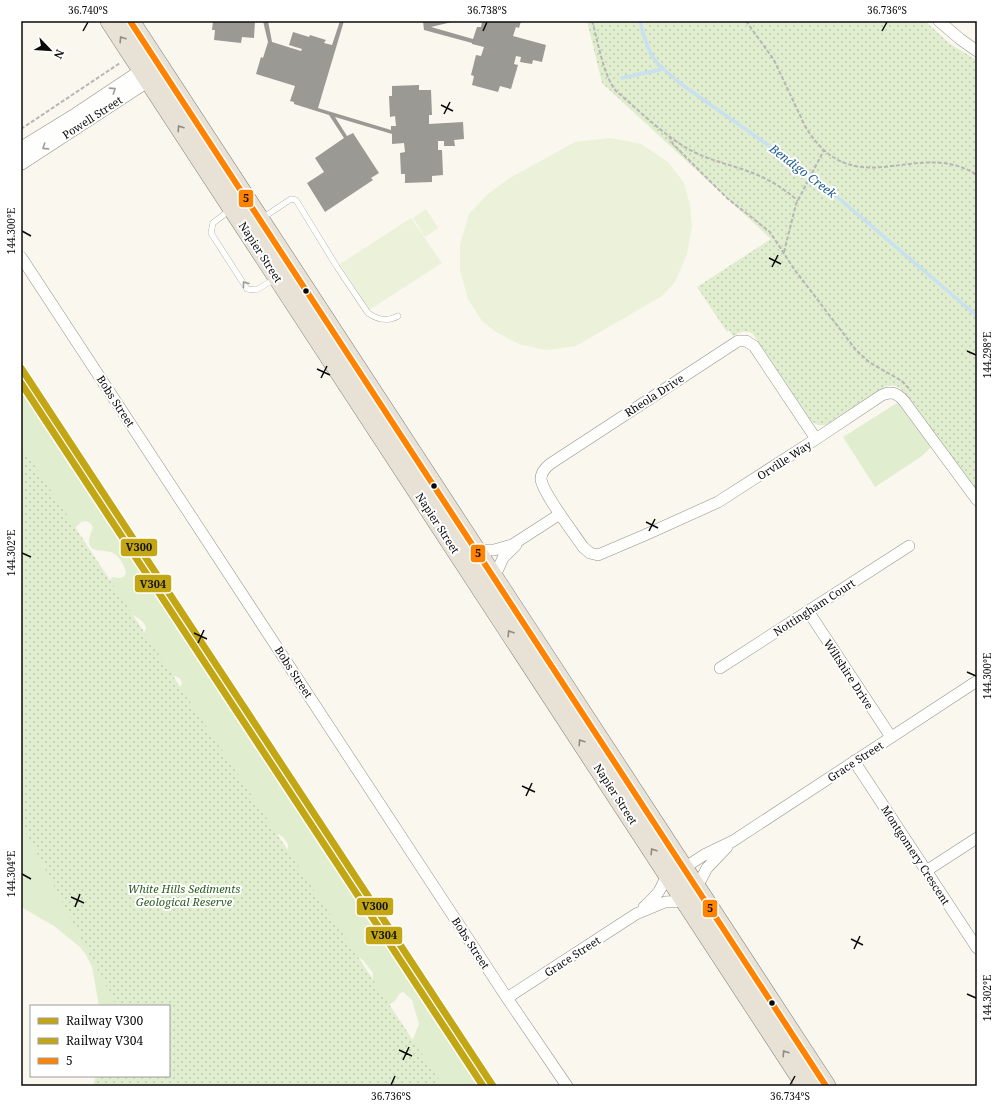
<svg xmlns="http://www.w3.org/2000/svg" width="998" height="1107" font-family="'Noto Serif',serif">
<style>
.grass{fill:#e1edcf}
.park{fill:url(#park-dots)}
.pitch{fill:#ebf2d9}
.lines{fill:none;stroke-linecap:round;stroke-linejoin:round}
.stream{stroke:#c7e1f0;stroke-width:3.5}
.building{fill:#9b9994}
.service-casing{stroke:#92918d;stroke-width:6}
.minor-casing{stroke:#92918d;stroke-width:12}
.tertiary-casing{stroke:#92918d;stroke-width:15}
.trunk-casing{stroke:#7f7e7a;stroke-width:20}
.path{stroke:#b7b6b5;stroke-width:2;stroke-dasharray:4 2;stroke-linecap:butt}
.service{stroke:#fefefc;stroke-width:5.5}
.minor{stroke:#fefefc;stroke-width:11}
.tertiary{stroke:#fefefc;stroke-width:14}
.trunk{stroke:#e8e2d6;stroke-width:19}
.bus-1-casing{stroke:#fff;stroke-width:9}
.bus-1{stroke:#ff8200;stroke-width:6}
.rail-1-casing{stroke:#fff;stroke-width:10}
.rail-2-casing{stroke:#fff;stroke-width:10}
.rail-1{stroke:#c3a614;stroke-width:7}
.rail-2{stroke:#c3a614;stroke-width:7}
.oneway{stroke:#8f8c84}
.oneway2{stroke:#9c9c9b}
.ticks{fill:none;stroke:#0a0a0a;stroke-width:1.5}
.bus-dot{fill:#0a0a0a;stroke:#fff;stroke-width:1.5}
.labels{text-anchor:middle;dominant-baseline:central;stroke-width:4;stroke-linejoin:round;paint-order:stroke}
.street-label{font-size:11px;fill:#0a0a0a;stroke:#fff}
.park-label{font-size:11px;font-style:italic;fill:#2b5c20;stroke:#fff}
.water-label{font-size:12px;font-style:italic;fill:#1d5c92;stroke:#fff}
.line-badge{stroke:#fff;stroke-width:1.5}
.pale-badge-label{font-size:11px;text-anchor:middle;font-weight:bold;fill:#111}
.neatline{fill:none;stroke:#0a0a0a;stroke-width:1.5}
.ticks-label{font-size:10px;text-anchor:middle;fill:#0a0a0a}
</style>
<defs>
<pattern id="park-dots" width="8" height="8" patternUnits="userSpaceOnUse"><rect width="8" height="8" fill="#e1edcf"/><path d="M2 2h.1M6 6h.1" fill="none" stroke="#c0cab0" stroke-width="1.8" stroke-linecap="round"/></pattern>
</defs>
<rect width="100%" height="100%" fill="#f9f7ee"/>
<!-- grass -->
<path class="grass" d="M21 389 479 1086H410L407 1054 419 1024 412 1000 403 992 399 994 395 1001 384 1008 372 996 373 973 364 961 349 950 287 855 288 844 283 837 271 830 133 1006H99L92 967 86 955 80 947 54 926 21 907V615L178 691C185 682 181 675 170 676L142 636 146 629C145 619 132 616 126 610 119 604 113 591 109 583L112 577 119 578 123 577 126 574C125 566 120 557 113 553 106 549 90 554 89 542 89 537 92 531 93 527L90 523 86 521 81 522 73 530 21 548Z
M897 403 901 406 931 447 922 456 875 487 843 437Z"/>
<!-- park -->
<path class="park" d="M587 21H925L950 44 977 60V493L900 388C895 385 892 385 887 386L826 425C819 426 815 425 810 419L753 334C746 329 740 332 733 336L729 330 727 332 697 287 771 239 602 83Z
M21 445 443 1086H93L96 1076H169V1006H116V1005L21 823V765L24 763 21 758Z"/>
<!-- pitch -->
<path class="pitch" d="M611 138 641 144 668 162 684 183 690 205 692 226 687 254 675 282 662 296 576 346 546 350 519 344 496 332 482 321 468 299 460 270V245L469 214 487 195 508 179 575 142Z
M426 209 438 228 425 237 413 218Z
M411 218 442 263 369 310 340 264Z"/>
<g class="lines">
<!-- stream -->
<path class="stream" d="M640 21C643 34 647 49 655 60 662 69 672 76 681 84L815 178 977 316
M622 78 663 69"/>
</g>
<!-- building -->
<path class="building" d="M213 21H255L254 38 242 37 241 43 214 40 215 30H212Z
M263 21H268L272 42 301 51 302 49 289 45 293 32 309 37 310 35 326 40 324 43 332 45 340 21H344L318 108 391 130V126H396L395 116 390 117 389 96H392V86L419 85V90H431L432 115H429V124L463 122 464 139 454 140 455 146H444V141H438V150H442L443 175 432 176V182L405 183V174H401L400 153 405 152 404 143 392 144V134L335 117 347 136 353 133 379 173 371 178 373 180 325 212 307 183 324 172 315 158 344 138 329 115 294 104V102L290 101 295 86 256 74 261 57 263 58 268 42Z
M423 21H456L431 27 473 39 477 27H481L482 21H521L519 28 516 27 513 36 546 45 542 62 533 60 532 64 520 62 521 57 516 56 514 64 518 65 511 89 500 86 498 92 472 85 474 76 471 75 476 55 481 56 484 47 472 44V43L424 30Z"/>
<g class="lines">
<defs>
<path id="service" d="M230 210 213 223 211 233 247 289 256 290 275 279
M261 219 291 199 296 200 337 267 368 313C378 320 387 322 398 316"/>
<path id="minor" d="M939 21 960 39 977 51
M21 257 507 998 567 1086
M816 439 754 346 746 341H738L550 464C545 468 541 473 541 479 542 492 575 535 583 547L590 553 598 555 645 535 718 502 816 439 882 395C892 391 897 393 904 401L977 500
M475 550H494L512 545 560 514
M494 578 503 558 516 545
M808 611 891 737
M720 668 909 546
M854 761 977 948
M684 868 704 855 733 841 977 681
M926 871 977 838
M697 887 707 868 727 847
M644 907C658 894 661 891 667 873
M507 998 636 914 665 902 685 901"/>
<path id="tertiary" d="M21 149 73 117 142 71
M21 163 148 80"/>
<path id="trunk" d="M110 21 806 1086
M130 21 826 1086"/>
</defs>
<!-- service casing -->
<use href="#service" class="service-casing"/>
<!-- minor casing -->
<use href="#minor" class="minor-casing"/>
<!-- tertiary casing -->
<use href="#tertiary" class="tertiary-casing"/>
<!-- trunk casing -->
<use href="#trunk" class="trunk-casing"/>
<!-- path -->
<path class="path" d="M592 21C598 41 603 75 616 91 640 111 667 139 696 153 717 163 741 167 762 177 775 183 787 191 798 201
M746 21 774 60 805 126C854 208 917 136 977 175
M21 129 120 63
M669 136 673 144 727 198 770 232 794 269 856 350 869 362 902 381 911 391
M784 252 796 204 824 150"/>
<!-- service -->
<use href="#service" class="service"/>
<!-- minor -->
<use href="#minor" class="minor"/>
<!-- tertiary -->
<use href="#tertiary" class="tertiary"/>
<!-- trunk -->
<use href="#trunk" class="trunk"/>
<defs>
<path id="bus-1" d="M130 21 826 1086"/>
</defs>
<!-- bus-1 casing -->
<use href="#bus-1" class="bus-1-casing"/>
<!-- bus-1 -->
<use href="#bus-1" class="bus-1"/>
<defs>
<path id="rail-1" d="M21 368 493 1086"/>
<path id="rail-2" d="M21 383 483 1086"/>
</defs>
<!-- rail-1 casing -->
<use href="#rail-1" class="rail-1-casing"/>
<!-- rail-2 casing -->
<use href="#rail-2" class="rail-2-casing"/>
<!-- rail-1 -->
<use href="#rail-1" class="rail-1"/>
<!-- rail-2 -->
<use href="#rail-2" class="rail-2"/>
</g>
<!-- one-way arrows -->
<defs><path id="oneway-chevron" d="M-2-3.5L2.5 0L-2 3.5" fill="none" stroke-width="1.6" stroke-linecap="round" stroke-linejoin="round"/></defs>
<g class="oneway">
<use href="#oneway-chevron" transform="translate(122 39) rotate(-123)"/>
<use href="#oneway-chevron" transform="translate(180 128) rotate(-123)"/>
<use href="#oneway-chevron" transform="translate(510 633) rotate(-123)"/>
<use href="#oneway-chevron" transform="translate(581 742) rotate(-123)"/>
<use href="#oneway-chevron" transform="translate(653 851) rotate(-123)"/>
<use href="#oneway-chevron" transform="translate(785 1053) rotate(-123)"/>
</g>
<g class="oneway2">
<use href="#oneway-chevron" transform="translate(113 90) rotate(-33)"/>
<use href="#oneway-chevron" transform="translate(45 147) rotate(147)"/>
<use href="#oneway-chevron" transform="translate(245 284) rotate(-128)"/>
</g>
<!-- ticks -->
<path class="ticks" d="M83 31 88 22M483 31 487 22M882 31 887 22M441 105 453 111M444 114 450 102M22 231 31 236M769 258 781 264M772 267 778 255M967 351 976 355M317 369 330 375M321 378 327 366M646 522 658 528M649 531 655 519M22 553 31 557M194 633 207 639M198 643 204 630M967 672 976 676M522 786 535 792M526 796 532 783M22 874 31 879M71 897 84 903M75 907 80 894M851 939 863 945M854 949 860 936M967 994 976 998M399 1050 412 1056M403 1060 409 1047M391 1085 395 1076M790 1085 795 1076"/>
<!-- markers -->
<g class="bus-dot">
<circle cx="306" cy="291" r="3.5"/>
<circle cx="434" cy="486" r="3.5"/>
<circle cx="772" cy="1003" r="3.5"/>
</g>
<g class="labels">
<!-- street labels -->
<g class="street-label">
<text transform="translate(92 117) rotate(-33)">Powell Street</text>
<text transform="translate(261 252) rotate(57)">Napier Street</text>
<text transform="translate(654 395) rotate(-33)">Rheola Drive</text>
<text transform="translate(116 401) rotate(57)">Bobs Street</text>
<text transform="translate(784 460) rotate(-33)">Orville Way</text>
<text transform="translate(438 523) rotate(57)">Napier Street</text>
<text transform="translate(814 607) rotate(-33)">Nottingham Court</text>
<text transform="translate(294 672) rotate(57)">Bobs Street</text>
<text transform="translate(849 674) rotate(57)">Wiltshire Drive</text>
<text transform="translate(855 761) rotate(-33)">Grace Street</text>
<text transform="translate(616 794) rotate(57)">Napier Street</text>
<text transform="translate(916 855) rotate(57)">Montgomery Crescent</text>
<text transform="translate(471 943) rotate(57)">Bobs Street</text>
<text transform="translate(572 956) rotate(-33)">Grace Street</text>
</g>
<!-- park labels -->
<g class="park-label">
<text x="184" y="888">White Hills Sediments<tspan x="184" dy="13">Geological Reserve</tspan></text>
</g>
<!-- water labels -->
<g class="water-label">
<text transform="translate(803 171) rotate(37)">Bendigo Creek</text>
</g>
</g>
<g class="line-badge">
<rect x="238" y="189" width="16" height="19" rx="4" fill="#ff8200"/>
<rect x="120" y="538" width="38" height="19" rx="4" fill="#c3a614"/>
<rect x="470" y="544" width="16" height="19" rx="4" fill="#ff8200"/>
<rect x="134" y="574" width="38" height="19" rx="4" fill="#c3a614"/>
<rect x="356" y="897" width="38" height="19" rx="4" fill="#c3a614"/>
<rect x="702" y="899" width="16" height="19" rx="4" fill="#ff8200"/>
<rect x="365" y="926" width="38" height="19" rx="4" fill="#c3a614"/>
</g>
<g class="pale-badge-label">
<text x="246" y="202">5</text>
<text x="139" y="551">V300</text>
<text x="478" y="557">5</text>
<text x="153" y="588">V304</text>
<text x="375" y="910">V300</text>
<text x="710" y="912">5</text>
<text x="384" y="939">V304</text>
</g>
<!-- border -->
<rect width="998" height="1107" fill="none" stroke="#ffffff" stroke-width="44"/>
<!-- legend -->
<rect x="30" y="1005" width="140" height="72" fill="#ffffff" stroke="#9d9d9d"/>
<rect x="38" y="1018" width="20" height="6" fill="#c3a614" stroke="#9d9d9d"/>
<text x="66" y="1025" font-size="12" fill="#0a0a0a">Railway V300</text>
<rect x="38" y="1038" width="20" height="6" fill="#c3a614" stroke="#9d9d9d"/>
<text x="66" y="1045" font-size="12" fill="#0a0a0a">Railway V304</text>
<rect x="38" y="1058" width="20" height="6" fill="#ff8200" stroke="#9d9d9d"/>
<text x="66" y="1065" font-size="12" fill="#0a0a0a">5</text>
<!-- north arrow -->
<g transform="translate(50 50) rotate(115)" stroke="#ffffff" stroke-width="3" paint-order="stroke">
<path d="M0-3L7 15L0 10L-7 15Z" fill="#0a0a0a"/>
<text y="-6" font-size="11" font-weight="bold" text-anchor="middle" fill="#0a0a0a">N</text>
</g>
<rect x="22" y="22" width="954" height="1063" class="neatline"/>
<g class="ticks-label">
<text x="88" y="14">36.740°S</text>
<text x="487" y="14">36.738°S</text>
<text x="887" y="14">36.736°S</text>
<text transform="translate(11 231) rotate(-90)" y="4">144.300°E</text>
<text transform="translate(987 355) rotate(-90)" y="4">144.298°E</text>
<text transform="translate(11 553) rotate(-90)" y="4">144.302°E</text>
<text transform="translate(987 676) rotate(-90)" y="4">144.300°E</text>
<text transform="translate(11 874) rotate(-90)" y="4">144.304°E</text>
<text transform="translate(987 998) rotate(-90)" y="4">144.302°E</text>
<text x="391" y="1100">36.736°S</text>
<text x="790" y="1100">36.734°S</text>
</g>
</svg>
